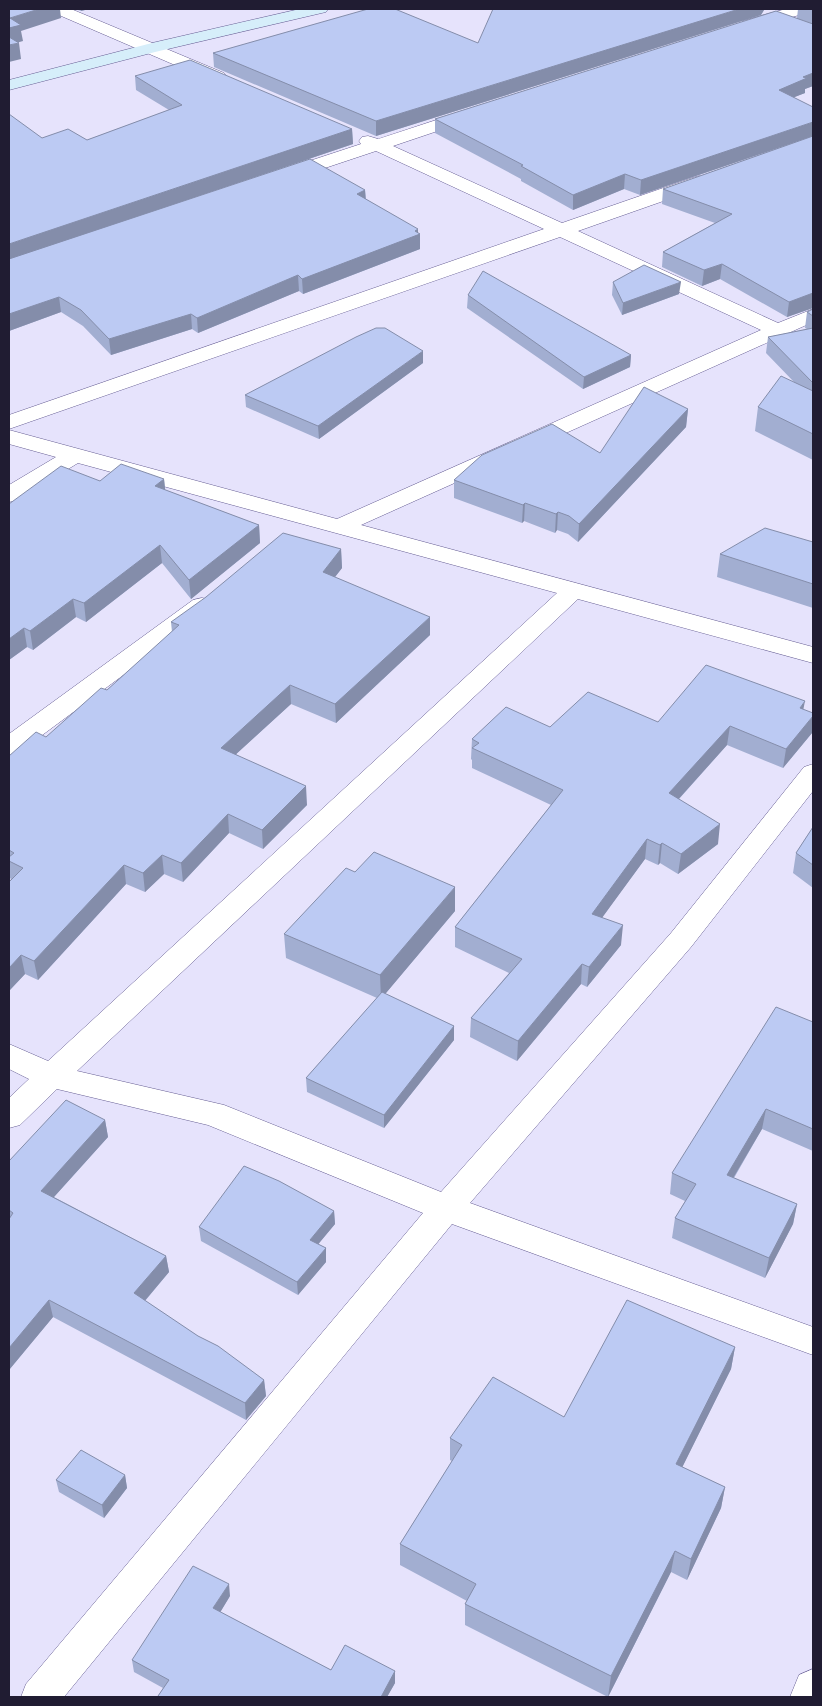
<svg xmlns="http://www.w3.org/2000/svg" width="822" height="1706" font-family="'IBM Plex Serif',serif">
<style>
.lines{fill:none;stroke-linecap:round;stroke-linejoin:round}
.minor-casing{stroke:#675f94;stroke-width:1}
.secondary-casing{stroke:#675f94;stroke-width:1}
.minor{fill:#fff;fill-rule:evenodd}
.secondary{fill:#d6eefa;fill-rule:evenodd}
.wall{fill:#a2aed1}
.shaded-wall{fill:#848daa}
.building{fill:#bccaf3;stroke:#848daa}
</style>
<rect width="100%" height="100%" fill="#e6e3fc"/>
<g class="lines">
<defs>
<path id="minor" d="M50 9H71L224 73 227 77 224 81 218 82 212 81 52 12Z
M786 9H811L809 12 749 30 743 29 741 25 743 21Z
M470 109 476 110 479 114 476 118 393 146 562 223 692 178 699 176 706 178 708 182 706 186 578 231 778 323 813 309V322L361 525 813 647V663L578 599 77 1071 224 1105 441 1192 671 933 804 767 813 764V791L691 947 470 1203 813 1327V1355L452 1224 64 1697H21L26 1684 423 1213 208 1125 57 1089 20 1125 9 1128V1098L29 1079 9 1069V1044L48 1061 557 593 78 463 17 500 9 502V485L56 457 9 444V430L337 519 761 330 560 237 9 429V415L544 229 376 151 283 182 276 180 274 176 276 172 361 144 359 141 362 137 368 136 378 139Z
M202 598 211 600 214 605 211 610 18 753 9 756V734L193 600Z
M813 1669V1697H790L799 1675Z"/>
<path id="secondary" d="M300 9H328L326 12 155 52 9 90V80L152 43Z"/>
</defs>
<!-- minor casing -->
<use href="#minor" class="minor-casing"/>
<!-- secondary casing -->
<use href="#secondary" class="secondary-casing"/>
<!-- minor -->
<use href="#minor" class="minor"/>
<!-- secondary -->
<use href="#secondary" class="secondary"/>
</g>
<!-- wall -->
<path class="wall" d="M75 9H89L81 11Z
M798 9H813V86L805 89V93L794 97 813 136 640 195 624 189 573 210 521 181V179L435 133V119L797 18Z
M764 10 761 15 376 136 214 67 213 53 478 43Z
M135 76 352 129 353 144 181 202 365 190 366 199 420 234V249L303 294 299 291 198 333 192 329 111 355 83 326 61 312 9 331 42 138 87 140 169 110 136 90Z
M813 136V308L787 317 720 279 702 286 662 267 663 252 715 223 662 204 663 189Z
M613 282 679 294 622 315 612 295Z
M468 295 631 355 630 367 583 389 467 308Z
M813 309V460L755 431 758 407 794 382 766 353 768 337 807 329 805 328 807 312Z
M423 363 319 439 246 407 245 395Z
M688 409 686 427 578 542 568 534 557 530 555 533 524 521 522 523 454 498V480L600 453Z
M164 479 165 490 259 525 260 543 191 599 162 563 86 622 76 617 33 650 27 647 9 660V504L100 481Z
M813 542V608L717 577 720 554Z
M341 549 342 568 335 577 430 635 336 723 291 704 236 754 307 805 263 849 229 833 183 882 164 874 145 892 126 884 38 980 25 974 9 991V882L11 879 10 878 9 873V756L46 737 107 690 172 632 171 622Z
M803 709 812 733 783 768 727 745 679 799 718 844 678 874 660 863 658 865 645 859 602 917 621 945 587 987 581 984 517 1061 470 1037 471 1018 509 973 455 947V927L551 805 472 768V760L471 759 472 739 550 727 658 722Z
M813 827V888L793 873 796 853Z
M355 872 455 911 385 994 454 1026V1040L384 1128 307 1092 306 1078 377 998 286 958 284 934Z
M813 1022V1151L762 1129 734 1178 797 1204 793 1224 765 1278 672 1238 675 1218 685 1201 670 1194 672 1173Z
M105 1120 108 1137 54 1197 166 1256 169 1272 145 1301 264 1380 266 1396 246 1420 53 1317 9 1370V1161Z
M334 1211 335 1224 318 1244 326 1248V1262L298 1295 201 1241 199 1227Z
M735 1347 731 1369 682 1467 725 1487 721 1508 687 1580 671 1572 608 1697 465 1625V1604L467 1601 400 1565V1544L452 1461 450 1460V1438L564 1417Z
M125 1475 127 1488 104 1518 59 1492 56 1480Z
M230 1596 220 1612 331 1670 395 1671V1683L387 1697H158V1696L163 1688 134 1672 132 1660Z"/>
<!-- shaded-wall -->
<path class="shaded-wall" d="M39 9H60L61 18 21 31 23 41 9 45V28L10 18Z
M81 9H89L81 11Z
M739 9H775L764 10 761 15 376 136V121Z
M19 43 21 59 9 62V45Z
M813 73V86L805 89V93L777 104 779 90 803 77Z
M813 122V136L640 195 641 180Z
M352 129 353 144 9 260V244Z
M625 174 624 189 573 210V195Z
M365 190 366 205 357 194Z
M418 229V235L420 234V249L303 294 302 279Z
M722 264 720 279 702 286 704 270Z
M298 275 299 291 198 333 197 318Z
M681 282 679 294 622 315 623 303Z
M813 293V308L787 317 789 302Z
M59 297 61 312 9 331V314Z
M191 314 192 329 111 355 109 339Z
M423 351V363L319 439 318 426Z
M631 355 630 367 583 389 584 377Z
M688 409 686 427 578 542 579 524Z
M164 479 166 497 155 486Z
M525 503 524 521 522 523 523 505Z
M558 512 557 530 555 533 556 514Z
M259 525 260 543 191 599 189 580Z
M160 545 162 563 86 622 84 603Z
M341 549 342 568 324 591 323 572Z
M73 599 76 617 33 650 30 631Z
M430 617V635L336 723 335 704Z
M24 628 27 647 9 660V639Z
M290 685 291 704 222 767 221 748Z
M805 701 801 721 800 708Z
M813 716V723L812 733 783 768 786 749Z
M730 726 727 745 666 813 669 793Z
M306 786 307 805 263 849 262 830Z
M228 814 229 833 183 882 181 863Z
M720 824 718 844 678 874 681 854Z
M647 839 645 859 591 933 592 914Z
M662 843 660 863 658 865 660 845Z
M162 855 164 874 145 892 143 873Z
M124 865 126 884 38 980 34 961Z
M455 887V911L381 999 380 975Z
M623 925 621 945 587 987 589 967Z
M21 955 25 974 9 991V968Z
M582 964 581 984 517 1061 518 1041Z
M454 1026V1040L384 1128V1115Z
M766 1109 762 1129 723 1195 727 1175Z
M105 1120 108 1137 44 1208 41 1191Z
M797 1204 793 1224 765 1278 769 1258Z
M334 1211 335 1224 311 1253 310 1240Z
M326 1248V1262L298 1295 297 1282Z
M166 1256 169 1272 137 1310 134 1293Z
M49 1300 53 1317 9 1370V1348Z
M735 1347 731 1369 673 1486 676 1464Z
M264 1380 266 1396 246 1420 245 1403Z
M125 1475 127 1488 104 1518 102 1505Z
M725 1487 721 1508 687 1580 691 1559Z
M675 1551 671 1572 608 1697 611 1676Z
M229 1584 230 1596 215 1621 213 1608Z
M395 1671V1683L387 1697H381Z"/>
<!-- building -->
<path class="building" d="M9 9H39L10 18 21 25 9 28Z
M368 9H395L478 43 493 9H739L376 121 213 53Z
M776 11 813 24V73L803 77 807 78 779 90 813 107V122L641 180 625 174 573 195 521 166 523 165 435 119Z
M9 37 19 43 9 45Z
M190 60 352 129 9 244V114L42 138 68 129 87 140 182 105 135 76Z
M813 136V293L789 302 722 264 704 270 663 252 732 214 663 189Z
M310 159 365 190 357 194 418 229 415 231 420 234 302 279 298 275 197 318 191 314 109 339 81 310 59 297 9 314V259Z
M644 265 681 282 623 303 613 282Z
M483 271 631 355 584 377 468 295Z
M813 309V316L807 312Z
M376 328H385L423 351 318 426 245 395 356 337Z
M813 328V383L768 337Z
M781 376 813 391V434L758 407Z
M644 387 688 409 579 524 569 516 558 512 556 514 525 503 523 505 454 480 482 455 552 424 600 453Z
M121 464 164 479 155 486 259 525 189 580 160 545 84 603 73 599 30 631 24 628 9 639V504L61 466 100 481Z
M765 528 813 542V584L720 554Z
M283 533 341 549 323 572 430 617 335 704 290 685 221 748 306 786 262 830 228 814 181 863 162 855 143 873 124 865 34 961 21 955 9 968V882L23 868 9 861V857L14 853 9 850V756L36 732 46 737 101 688 107 690 179 625 171 622 206 597Z
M706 665 805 701 800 708 813 713V716L786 749 730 726 669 793 720 824 681 854 662 843 660 845 647 839 592 914 623 925 589 967 582 964 518 1041 471 1018 522 959 455 927 563 790 472 748 479 743 472 739 506 707 550 727 588 692 658 722Z
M813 827V865L796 853Z
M374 852 455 887 380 975 284 934 346 868 355 872Z
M382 992 454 1026 384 1115 306 1078Z
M776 1007 813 1022V1129L766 1109 727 1175 797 1204 769 1258 675 1218 696 1184 672 1173Z
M66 1100 105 1120 41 1191 166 1256 134 1293 198 1336 218 1346 264 1380 245 1403 49 1300 9 1348V1219L13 1213 9 1210V1161Z
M244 1166 279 1181 334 1211 310 1240 326 1248 297 1282 199 1227Z
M627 1300 735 1347 676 1464 725 1487 691 1559 675 1551 611 1676 465 1604 476 1584 400 1544 462 1445 450 1438 493 1377 564 1417Z
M81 1450 125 1475 102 1505 56 1480Z
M193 1566 229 1584 213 1608 331 1670 345 1645 395 1671 381 1697H160L158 1696 169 1680 132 1660Z"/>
<!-- border -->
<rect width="822" height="1706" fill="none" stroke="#201c32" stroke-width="20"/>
</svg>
